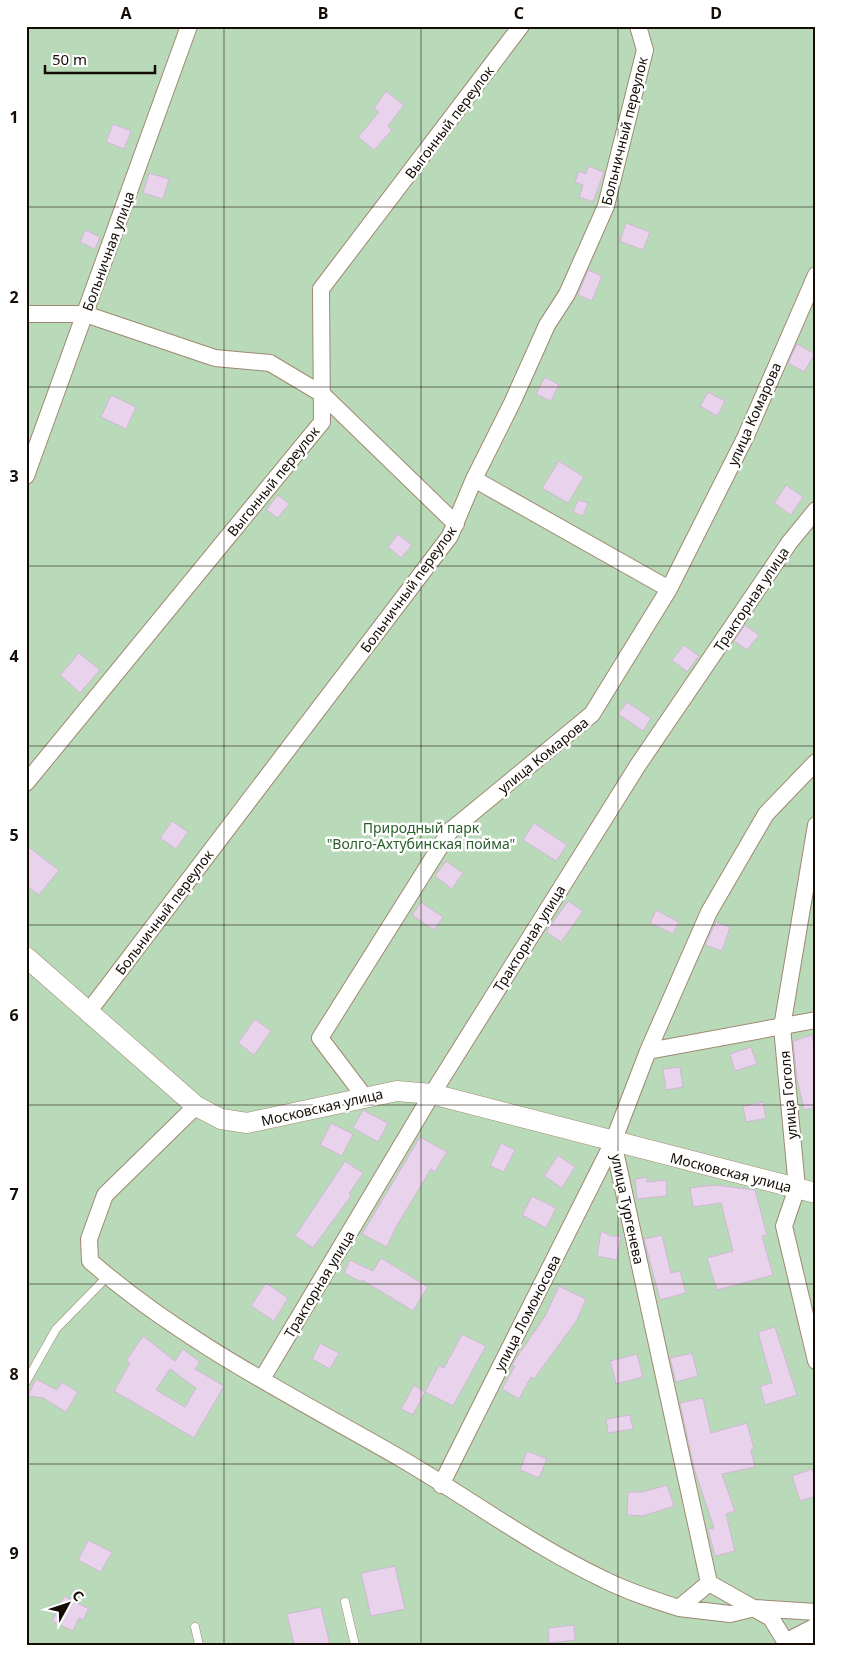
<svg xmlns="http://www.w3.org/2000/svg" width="842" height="1671" font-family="'Noto Sans',sans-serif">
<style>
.green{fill:#b9dab8}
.building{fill:#e8d2ec;stroke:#ceb8d2;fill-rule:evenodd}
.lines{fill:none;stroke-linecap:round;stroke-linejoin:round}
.service-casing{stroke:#a08871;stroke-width:9}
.minor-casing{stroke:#a08871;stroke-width:18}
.tertiary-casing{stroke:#a08871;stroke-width:21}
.service{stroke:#fff;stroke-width:8}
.minor{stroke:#fff;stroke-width:16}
.tertiary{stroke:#fff;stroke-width:20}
.grid{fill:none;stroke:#150d05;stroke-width:1;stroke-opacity:0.55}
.labels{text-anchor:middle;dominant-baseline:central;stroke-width:5;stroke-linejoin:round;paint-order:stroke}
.street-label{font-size:14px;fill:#150d05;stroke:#fff}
.park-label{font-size:14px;fill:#2b602d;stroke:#fff}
.neatline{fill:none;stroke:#150d05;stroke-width:2}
.grid-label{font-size:16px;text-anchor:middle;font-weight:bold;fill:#150d05}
</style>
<rect width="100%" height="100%" fill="#fcf7f2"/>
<!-- green -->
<path class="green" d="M26 26H816V1645H26Z"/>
<!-- building -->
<path class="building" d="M386 91 404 105 388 126 392 130 374 150 358 137 379 112 374 108Z
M113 124 131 131 124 149 106 142Z
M588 166 604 172 593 202 579 197 583 185 575 182 579 171 586 174Z
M149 173 169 179 163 199 143 193Z
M626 223 650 232 643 250 620 241Z
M85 230 100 237 95 249 80 242Z
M588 270 602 276 592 301 578 295Z
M797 344 815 354 804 372 788 363Z
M545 377 559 385 551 401 536 394Z
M708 392 725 401 717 416 700 406Z
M111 395 136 407 126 429 101 417Z
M559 461 584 477 568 503 542 488Z
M786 485 803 497 791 515 774 503Z
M278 495 289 504 278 518 266 510Z
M578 500 588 503 583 516 573 512Z
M398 534 412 545 401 558 388 547Z
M745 625 759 635 747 650 734 641Z
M684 645 699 656 687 672 672 660Z
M79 653 100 670 80 693 60 675Z
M627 702 651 718 643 731 618 714Z
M172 821 188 832 176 849 160 838Z
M534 823 567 845 556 861 523 840Z
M26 845 59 870 39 895 26 885Z
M446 861 463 873 452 889 435 876Z
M568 901 583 911 561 942 546 932Z
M421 902 443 917 434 930 412 915Z
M656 910 679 922 673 934 650 923Z
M716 922 730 927 722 951 705 945Z
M255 1019 271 1031 254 1055 238 1043Z
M812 1035 816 1057V1107L804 1110 797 1079 793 1041Z
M751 1047 757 1064 735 1071 730 1054Z
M680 1067 683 1087 666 1090 663 1069Z
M763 1102 766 1118 746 1122 743 1106Z
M363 1110 388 1123 378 1142 353 1128Z
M331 1123 353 1134 342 1156 320 1145Z
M420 1137 447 1152 435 1172 431 1169 396 1227 387 1247 362 1234Z
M501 1143 515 1150 504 1172 490 1166Z
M558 1155 575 1167 562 1188 544 1176Z
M345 1161 363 1173 349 1194 351 1196 313 1248 295 1236Z
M647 1177V1182L666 1180 667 1196 637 1199 635 1179Z
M714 1185 755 1190 767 1235 762 1236 773 1275 717 1290 707 1258 733 1251 721 1203 693 1207 690 1188Z
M532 1196 556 1208 546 1228 522 1215Z
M601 1231 611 1236H621L617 1260 597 1256Z
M662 1235 671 1273 680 1271 686 1293 660 1300 644 1239Z
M381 1258 428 1287 413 1311 362 1280 361 1282 344 1273 350 1260 373 1271Z
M266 1283 288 1298 274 1321 251 1306Z
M559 1286 586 1299 577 1320 534 1379 531 1377 519 1399 502 1389 515 1366 512 1365 515 1360 545 1316Z
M775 1327 797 1395 765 1405 760 1386 772 1383 758 1332Z
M462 1334 486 1346 453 1406 425 1392 439 1365 444 1368Z
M143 1336 175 1361 183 1349 200 1362 195 1369 224 1386 194 1438 114 1391 130 1363 126 1361ZM170 1369 196 1388 185 1407 156 1390Z
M320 1343 339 1353 330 1369 312 1359Z
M692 1353 698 1376 676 1382 670 1358Z
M637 1354 643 1377 616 1384 610 1361Z
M36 1379 57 1390 62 1382 78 1392 66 1412 43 1398 28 1396Z
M414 1385 425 1392 413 1415 401 1409Z
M703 1398 711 1433 747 1423 754 1449 751 1450 755 1467 722 1474 735 1511 726 1514 735 1551 715 1556 708 1529 714 1528 694 1468 680 1403Z
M630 1415 633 1429 608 1433 606 1419Z
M527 1451 547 1459 539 1478 520 1470Z
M812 1469 816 1481V1496L800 1501 792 1476Z
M667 1485 674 1506 643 1516 627 1515 628 1492H643Z
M88 1540 112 1552 101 1572 78 1560Z
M395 1566 405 1609 371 1616 361 1573Z
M64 1596 89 1609 83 1620 79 1618 73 1631 52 1621Z
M321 1607 330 1645H294L287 1614Z
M574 1625 575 1640 549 1643 548 1628Z"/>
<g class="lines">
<defs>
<path id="service" d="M26 1382 56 1329 108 1276
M345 1602 355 1645
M195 1627 199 1645"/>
<path id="minor" d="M26 314H85L215 358 270 363 322 394 456 524
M26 476 189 26
M474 479 669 589
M26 783 322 422 321 289 521 26
M816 825 782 1027 797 1188 784 1226 816 1361
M89 1011 450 536 474 479 512 403 547 325 567 294 606 206 645 50 638 26
M648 1051 816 1020
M364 1096 320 1038 450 831 592 714 669 589 746 436 816 275
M196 1106 105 1195 89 1239 90 1261C183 1342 294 1397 400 1458 469 1498 533 1546 605 1580 629 1592 654 1600 679 1608L709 1583 771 1618 785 1641 816 1640
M613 1142 709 1583
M262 1379 432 1094 638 765 789 543 816 510
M441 1485 613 1142 648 1051 709 912 766 814 816 762
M679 1608 730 1614 755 1608 816 1612
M791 1639 816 1626"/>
<path id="tertiary" d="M26 957 196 1106 221 1119 247 1123 397 1091 432 1094 816 1193"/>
</defs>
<!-- service casing -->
<use href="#service" class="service-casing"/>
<!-- minor casing -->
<use href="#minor" class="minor-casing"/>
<!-- tertiary casing -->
<use href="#tertiary" class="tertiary-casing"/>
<!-- service -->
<use href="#service" class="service"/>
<!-- minor -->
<use href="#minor" class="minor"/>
<!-- tertiary -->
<use href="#tertiary" class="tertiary"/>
</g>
<!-- grid -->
<path class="grid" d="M224 26V1645M421 26V1645M618 26V1645M26 207H816M26 387H816M26 566H816M26 746H816M26 925H816M26 1105H816M26 1284H816M26 1464H816"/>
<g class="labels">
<!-- street labels -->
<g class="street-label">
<text transform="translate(449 122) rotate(-53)">Выгонный переулок</text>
<text transform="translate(624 131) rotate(-76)">Больничный переулок</text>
<text transform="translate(108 251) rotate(-70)">Больничная улица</text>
<text transform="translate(754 414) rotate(-66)">улица Комарова</text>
<text transform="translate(273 481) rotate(-51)">Выгонный переулок</text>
<text transform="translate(408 589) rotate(-54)">Больничный переулок</text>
<text transform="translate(751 599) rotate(-56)">Тракторная улица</text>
<text transform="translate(543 755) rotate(-39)">улица Комарова</text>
<text transform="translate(164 912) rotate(-53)">Больничный переулок</text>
<text transform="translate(529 938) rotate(-58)">Тракторная улица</text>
<text transform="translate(788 1095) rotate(-95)">улица Гоголя</text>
<text transform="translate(322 1107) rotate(-13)">Московская улица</text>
<text transform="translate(731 1172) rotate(14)">Московская улица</text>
<text transform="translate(628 1209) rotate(78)">улица Тургенева</text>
<text transform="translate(319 1284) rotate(-59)">Тракторная улица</text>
<text transform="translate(527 1313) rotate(-63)">улица Ломоносова</text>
</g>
<!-- park labels -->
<g class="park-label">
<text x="421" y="827">Природный парк<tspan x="421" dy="16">"Волго-Ахтубинская пойма"</tspan></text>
</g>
</g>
<!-- border -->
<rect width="842" height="1671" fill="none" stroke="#ffffff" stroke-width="55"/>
<!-- north arrow -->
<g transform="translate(68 1604) rotate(50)" stroke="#ffffff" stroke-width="4" paint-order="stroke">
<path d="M0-4L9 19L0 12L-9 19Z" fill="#150d05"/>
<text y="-8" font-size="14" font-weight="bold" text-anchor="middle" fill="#150d05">С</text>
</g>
<!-- scale -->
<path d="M45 65v8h110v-8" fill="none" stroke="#150d05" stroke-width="2.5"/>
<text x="52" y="65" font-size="15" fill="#150d05" stroke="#ffffff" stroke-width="4" paint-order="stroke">50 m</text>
<rect x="28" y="28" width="786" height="1616" class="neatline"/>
<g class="grid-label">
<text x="126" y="19">A</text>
<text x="323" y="19">B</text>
<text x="519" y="19">C</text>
<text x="716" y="19">D</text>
<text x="14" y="123">1</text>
<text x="14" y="303">2</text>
<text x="14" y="482">3</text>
<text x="14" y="662">4</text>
<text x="14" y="841">5</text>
<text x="14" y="1021">6</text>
<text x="14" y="1200">7</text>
<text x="14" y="1380">8</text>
<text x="14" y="1559">9</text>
</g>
</svg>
